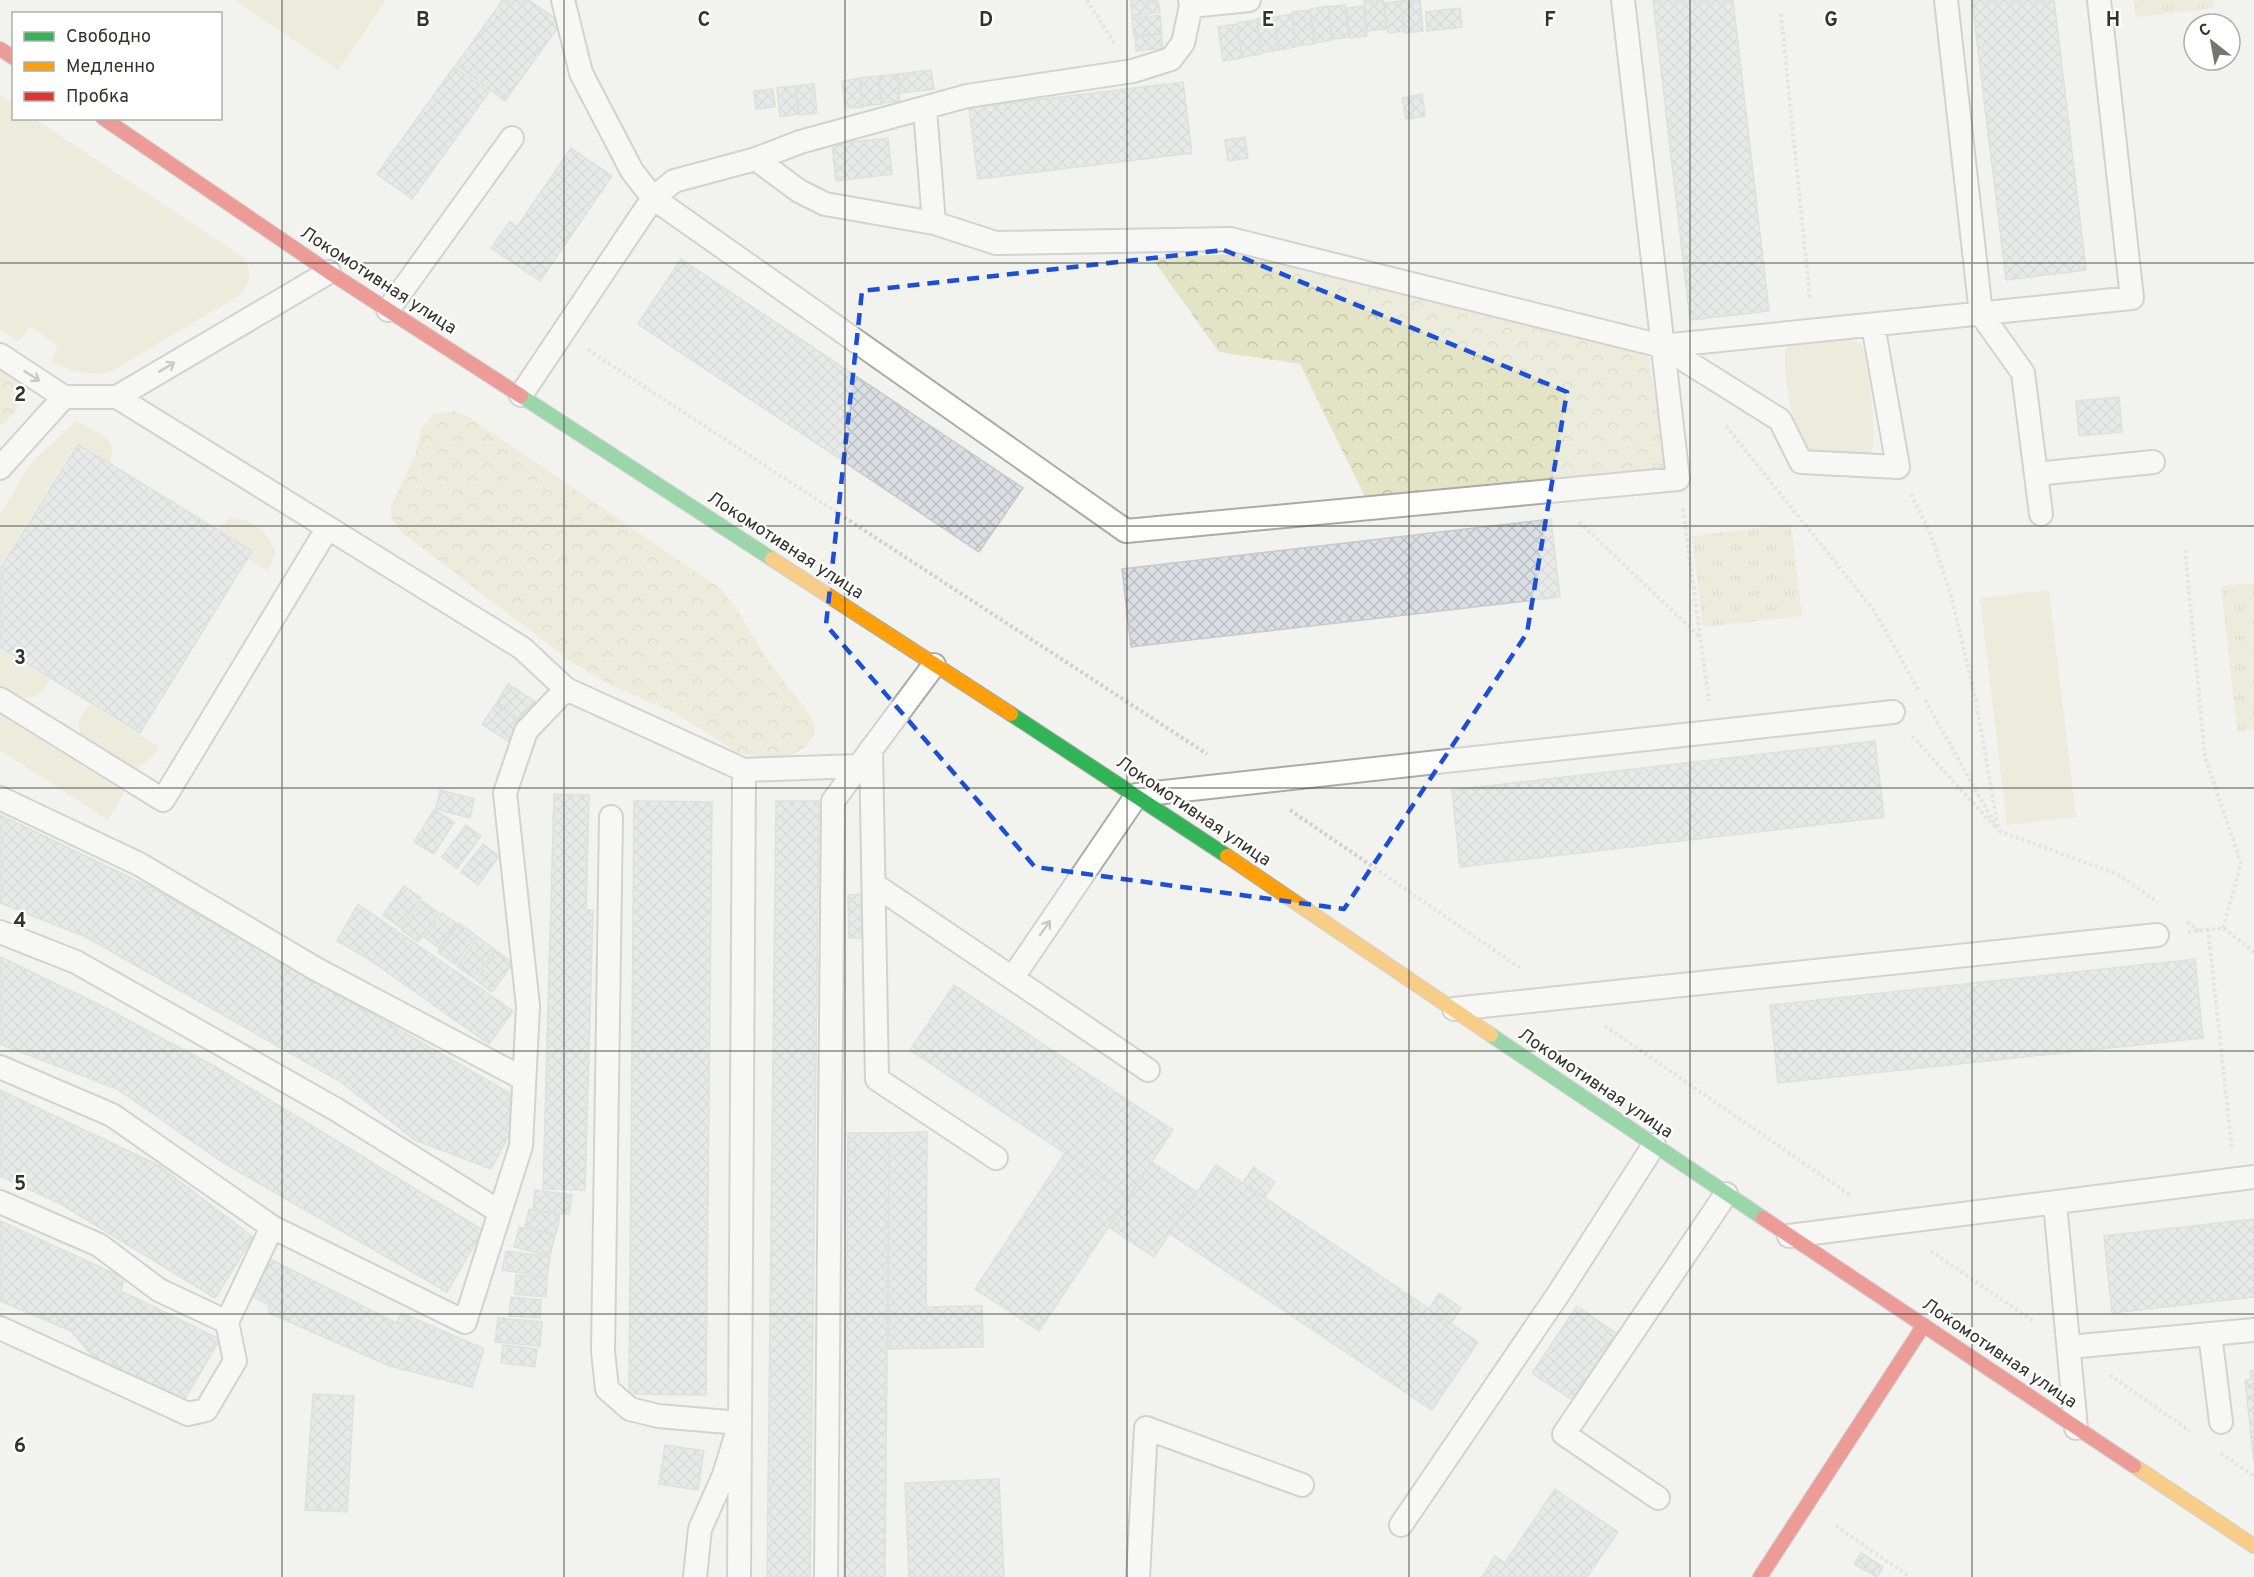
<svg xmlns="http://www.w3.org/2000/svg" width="2254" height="1577" font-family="Overpass,sans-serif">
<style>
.green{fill:#e3e4c6}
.forest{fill:url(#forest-crowns)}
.park{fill:url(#park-tufts)}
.building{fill:url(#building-cross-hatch);stroke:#c8c9c8;stroke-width:1.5}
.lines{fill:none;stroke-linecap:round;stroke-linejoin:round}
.lane-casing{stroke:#aaaaa8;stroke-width:26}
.fast-casing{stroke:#aaaaa8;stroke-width:16}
.slow-casing{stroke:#aaaaa8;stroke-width:16}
.jam-casing{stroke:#aaaaa8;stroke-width:16}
.path{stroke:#d0d0ce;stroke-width:4;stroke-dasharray:3 3;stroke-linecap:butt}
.lane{stroke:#fdfdfc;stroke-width:22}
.fast{stroke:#30b455;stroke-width:14}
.slow{stroke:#ff9f0a;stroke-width:14}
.jam{stroke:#e5322d;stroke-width:14}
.oneway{stroke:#989896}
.marked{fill:none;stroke:#1d4ed8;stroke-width:4.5;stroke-dasharray:12 8;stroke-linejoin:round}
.grid{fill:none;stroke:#32332f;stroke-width:1.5;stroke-opacity:0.55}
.labels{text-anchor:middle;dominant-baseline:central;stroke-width:4.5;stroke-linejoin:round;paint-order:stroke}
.street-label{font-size:18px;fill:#32332f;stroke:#fff}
.grid-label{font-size:20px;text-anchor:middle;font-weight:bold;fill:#32332f;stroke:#fff;stroke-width:4.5;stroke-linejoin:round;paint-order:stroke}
</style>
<defs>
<pattern id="forest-crowns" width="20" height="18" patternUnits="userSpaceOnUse" patternTransform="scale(1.5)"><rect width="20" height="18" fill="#e3e4c6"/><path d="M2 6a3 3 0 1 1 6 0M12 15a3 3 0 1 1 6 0" fill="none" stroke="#c3c4aa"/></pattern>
<pattern id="park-tufts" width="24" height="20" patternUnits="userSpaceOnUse" patternTransform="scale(1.5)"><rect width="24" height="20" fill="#e3e4c6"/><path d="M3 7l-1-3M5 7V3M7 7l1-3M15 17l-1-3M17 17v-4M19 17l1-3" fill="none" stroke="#c3c4aa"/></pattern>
<pattern id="building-cross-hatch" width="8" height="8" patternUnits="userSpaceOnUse" patternTransform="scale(1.5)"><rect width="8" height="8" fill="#dadfe3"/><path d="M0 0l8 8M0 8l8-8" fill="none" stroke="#bcc0c3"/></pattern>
</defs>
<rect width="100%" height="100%" fill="#f2f2ee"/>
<!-- green -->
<path class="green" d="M235 0H386L338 70Z
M0 95 13 104 14 118 35 119 244 258C252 273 251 284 238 296L116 369C93 379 72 372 51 361L58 346 30 326 19 342 0 329Z
M1849 340 1861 344C1868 362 1879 438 1871 453 1870 454 1865 459 1864 460L1809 452C1790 421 1785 387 1785 350L1789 345Z
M76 421C93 431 123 440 109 462L77 442 0 566V514L30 464Z
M231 518C251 518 271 534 275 553L268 571 248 559 253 550 219 530 227 520Z
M2049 590 2076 817 2007 825 1980 598Z
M0 649 50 680C34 706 22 699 0 685Z
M90 704 159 747 150 759 139 767C127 767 82 743 79 730 76 721 85 711 90 704Z
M0 715 124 792 108 820 0 750Z"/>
<!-- forest -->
<path class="forest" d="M1236 254 1648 354 1667 472 1368 503 1300 364 1219 352 1152 258Z
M0 360C6 365 14 370 18 376 32 395 14 415 0 426Z
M454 411 469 417 720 588 738 611 768 661 811 716 815 728 813 737 805 747 794 754 778 759 755 757 739 753 673 712 608 684 570 661 400 531 391 517V506L415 455 422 428 434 414Z"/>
<!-- park -->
<path class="park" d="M2134 0H2213L2214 8 2136 17Z
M1791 524 1802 616 1703 627 1692 536Z
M2254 583V729L2237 731 2221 586Z"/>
<!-- building -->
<path class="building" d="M503 0H529L561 23 505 101 456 65Z
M1131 0H1158L1160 12 1132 16Z
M1364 0H1383L1386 29 1367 31Z
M1401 0H1420L1423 31 1405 33Z
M1653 0H1733L1769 311 1690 320Z
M1972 0H2054L2086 270 2006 280Z
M1401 1 1404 31 1388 33 1384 3Z
M1345 5 1349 37 1333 39 1328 7Z
M1328 6 1332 40 1315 43 1310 9Z
M1363 6 1367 36 1350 38 1347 8Z
M1460 8 1462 27 1427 31 1426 12Z
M1310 10 1314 44 1296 46 1292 12Z
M1292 14 1296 47 1279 50 1274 17Z
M1160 15 1162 33 1134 36 1132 18Z
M1274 17 1278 50 1261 53 1257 19Z
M1256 20 1261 54 1242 57 1237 23Z
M1237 24 1242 58 1223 61 1218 27Z
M1161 34 1163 48 1136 51 1135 37Z
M454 67 489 92 412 199 377 174Z
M931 70 934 89 900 93 898 74Z
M897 74 900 101 882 103 879 76Z
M878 76 881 104 863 106 860 78Z
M859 78 863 107 845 108 842 81Z
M1183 82 1192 153 978 179 969 108Z
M814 84 817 113 799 115 796 86Z
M795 86 798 114 780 117 777 88Z
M773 89 775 107 756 109 754 91Z
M1422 94 1425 116 1406 119 1402 98Z
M1245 137 1248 158 1228 161 1225 140Z
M888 138 892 174 836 181 832 144Z
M571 148 612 176 540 281 491 248 510 221 517 227Z
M681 259 1023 488 979 552 638 324Z
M2119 397 2122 432 2079 436 2076 401Z
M78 444 252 551 140 733 0 647V569Z
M1551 519 1560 597 1131 647 1122 569Z
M508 684 540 705 527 724 496 704Z
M495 705 527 725 514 745 482 724Z
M1875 741 1884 817 1460 867 1452 790Z
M440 790 474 799 470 818 436 809Z
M554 794 589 795 586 910H593L585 1190 543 1189Z
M634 801 712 802 706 1395 629 1394Z
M776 801H819L810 1577H767Z
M434 810 454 822 434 854 414 842Z
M0 815 152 888 510 1093V1133L491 1169 415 1140 341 1082 86 937 0 903Z
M466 825 481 836 457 869 442 857Z
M483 844 499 856 478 885 461 872Z
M404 886 421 898 400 927 383 915Z
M864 894 866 938H849L848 895Z
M422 901 439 913 418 942 401 929Z
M358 904 513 1011 489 1044 370 960 337 941Z
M442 913 457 924 439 948 424 937Z
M459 923 476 936 455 964 438 952Z
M478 937 495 950 474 978 457 966Z
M496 951 513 963 492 992 476 980Z
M0 957 98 1004 214 1066 483 1230 447 1292 224 1163 117 1089 0 1044Z
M2195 959 2203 1038 1778 1083 1770 1005Z
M954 985 1173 1130 1129 1196 910 1050Z
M0 1090 158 1165 253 1237 215 1298 61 1204 0 1176Z
M927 1132 926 1307 982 1306 983 1347 888 1349 889 1133Z
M848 1133H889L885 1577H844Z
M1065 1153 1129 1196 1039 1331 975 1289Z
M1152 1162 1197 1192 1154 1257 1109 1227Z
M1216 1165 1478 1342 1432 1410 1169 1233Z
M1253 1167 1275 1182 1265 1197 1243 1183Z
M535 1190 572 1195 569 1214 533 1210Z
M529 1209 560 1215 556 1234 525 1227Z
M2254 1219V1297L2112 1313 2104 1236Z
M0 1221 124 1278 121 1291 220 1339 183 1402 96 1360 71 1331 0 1301Z
M519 1227 555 1235 550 1256 514 1247Z
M506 1251 550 1257 547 1277 502 1270Z
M270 1259 396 1323 402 1313 484 1349 472 1387 390 1366 269 1313V1305L252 1296Z
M516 1275 547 1278 546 1297 515 1294Z
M1439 1293 1461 1308 1451 1323 1429 1309Z
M511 1297 541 1300 540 1318 509 1316Z
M1577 1306 1619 1335 1574 1401 1532 1373Z
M498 1318 542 1322 540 1346 495 1342Z
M503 1345 537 1349 535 1367 501 1363Z
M2254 1370V1463L2245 1380 2251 1379 2250 1371Z
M313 1394 354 1396 347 1512 305 1510Z
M665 1445 704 1451 698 1490 659 1484Z
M999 1479 1004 1577H909L905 1483Z
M1555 1489 1618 1532 1587 1577H1482L1495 1556 1505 1563Z
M1861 1553 1883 1567 1877 1577 1854 1564Z"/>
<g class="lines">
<defs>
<path id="lane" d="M563 0 581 73 632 171 653 198 674 181 756 159 800 142 967 96 1133 71 1171 59 1183 43 1191 6
M1190 0 1191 6 1249 0
M1946 0 1981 314 2023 373 2041 514
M925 109 934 223
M756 159 799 191 825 204 934 223 996 243 1230 239 1662 346 1780 420 1801 462 1898 467 1873 325
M388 310 512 138
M1662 346 2132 298 2099 0
M0 355 64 397H117L329 272
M521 395 653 198 1126 531 1678 479 1623 0
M117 397 522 648 566 689 744 770 859 766
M0 468 64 397
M2036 474 2153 462
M0 699 163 800 327 529
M871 749 877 1079 996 1158
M0 798 139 864 316 969 524 1079
M611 817 603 1351 607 1389 630 1409 658 1416 740 1423 739 1577
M875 885 1148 1070
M0 932 76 962 337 1110 500 1212
M1013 977 1137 795 1893 712
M1454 1009 2157 935
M0 1067 112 1115 272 1227 465 1322 521 1146 528 1006 505 793 526 731 566 689
M0 1202 99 1245 159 1290 227 1322
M2055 1203 2076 1428
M1789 1236 2254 1177
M0 1328 188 1414 206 1410 235 1361 227 1322 272 1227
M2210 1334 2221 1422
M2069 1347 2254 1330
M1658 1498 1564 1434 1726 1194
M1401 1525 1559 1293 1654 1145
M695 1577 700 1529 724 1475 740 1423 744 770
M826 1577 833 801 934 665
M1138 1577 1146 1428 1302 1485"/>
<path id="fast" d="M521 396 772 559
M1011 714 1227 856
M1491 1035 1763 1218"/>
<path id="slow" d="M772 559 1011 714
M1227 856 1491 1035
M2134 1466 2254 1546"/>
<path id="jam" d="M0 49 14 58
M103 118 329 272 521 396
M1763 1218 2134 1466
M1760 1577 1924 1325"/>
</defs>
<!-- lane casing -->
<use href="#lane" class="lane-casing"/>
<!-- fast casing -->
<use href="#fast" class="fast-casing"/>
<!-- slow casing -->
<use href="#slow" class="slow-casing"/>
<!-- jam casing -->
<use href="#jam" class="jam-casing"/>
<!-- path -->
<path class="path" d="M1087 0 1114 43
M1781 14 1810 300
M588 350 1207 754
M1726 426 1875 612 1919 691
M1911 494 1931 535 1951 595 1976 701 1998 828
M1683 509 1709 701
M1579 522 1700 637
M2185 550 2205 757 2241 863 2223 928
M1925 700 1999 831
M1912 736 1994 826
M1290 810 1522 969
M1999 831 2117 874 2158 902
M2187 922 2200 931
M2208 929 2232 1149
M2188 932 2223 928 2254 952
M1605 1026 1850 1195
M1931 1251 2033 1321
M2110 1375 2190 1431
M2221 1453 2254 1476
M1836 1526 1910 1577"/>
<!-- lane -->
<use href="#lane" class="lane"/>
<!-- fast -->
<use href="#fast" class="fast"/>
<!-- slow -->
<use href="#slow" class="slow"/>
<!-- jam -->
<use href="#jam" class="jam"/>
</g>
<!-- one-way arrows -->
<defs><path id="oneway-shaft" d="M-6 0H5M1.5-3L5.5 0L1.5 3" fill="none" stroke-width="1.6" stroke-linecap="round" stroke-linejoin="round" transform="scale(1.5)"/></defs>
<g class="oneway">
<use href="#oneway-shaft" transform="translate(167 367) rotate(-31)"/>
<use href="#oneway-shaft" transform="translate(32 376) rotate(33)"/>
<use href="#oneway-shaft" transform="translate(1045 928) rotate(-55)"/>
</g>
<!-- marked area -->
<path d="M0 0H2254V1577H0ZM1224 250 1567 392 1527 633 1344 909 1035 867 826 625 862 291Z" fill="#f2f2ee" fill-opacity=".55" fill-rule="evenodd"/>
<path class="marked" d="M1224 250 1567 392 1527 633 1344 909 1035 867 826 625 862 291Z"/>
<!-- grid -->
<path class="grid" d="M282 0V1577M564 0V1577M845 0V1577M1127 0V1577M1409 0V1577M1690 0V1577M1972 0V1577M0 263H2254M0 526H2254M0 788H2254M0 1051H2254M0 1314H2254"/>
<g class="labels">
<!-- street labels -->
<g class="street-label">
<text transform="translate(378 281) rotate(33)">Локомотивная улица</text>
<text transform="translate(785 546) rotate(33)">Локомотивная улица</text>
<text transform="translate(1193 812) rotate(34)">Локомотивная улица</text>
<text transform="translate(1595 1084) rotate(34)">Локомотивная улица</text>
<text transform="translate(1999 1354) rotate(34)">Локомотивная улица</text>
</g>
</g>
<g class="grid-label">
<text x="423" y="26">B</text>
<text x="704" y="26">C</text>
<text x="986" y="26">D</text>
<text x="1268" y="26">E</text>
<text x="1550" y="26">F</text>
<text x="1831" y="26">G</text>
<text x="2113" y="26">H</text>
<text x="20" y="401">2</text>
<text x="20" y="664">3</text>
<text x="20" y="927">4</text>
<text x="20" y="1190">5</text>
<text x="20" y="1452">6</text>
</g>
<!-- legend -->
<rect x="12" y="12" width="210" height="108" fill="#ffffff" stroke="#adadac" stroke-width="1.5"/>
<rect x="24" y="32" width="30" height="9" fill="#30b455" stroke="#adadac" stroke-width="1.5"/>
<text x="66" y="42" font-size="18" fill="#32332f">Свободно</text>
<rect x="24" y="62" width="30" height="9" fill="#ff9f0a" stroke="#adadac" stroke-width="1.5"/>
<text x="66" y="72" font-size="18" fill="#32332f">Медленно</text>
<rect x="24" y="92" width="30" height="9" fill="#e5322d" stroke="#adadac" stroke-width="1.5"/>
<text x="66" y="102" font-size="18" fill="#32332f">Пробка</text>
<!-- north arrow -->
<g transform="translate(2212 42) rotate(329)"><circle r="28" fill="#ffffff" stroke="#adadac" stroke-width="1.5"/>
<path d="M0-4.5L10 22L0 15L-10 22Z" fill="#757672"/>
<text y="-9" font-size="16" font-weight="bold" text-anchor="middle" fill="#32332f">С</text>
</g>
</svg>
